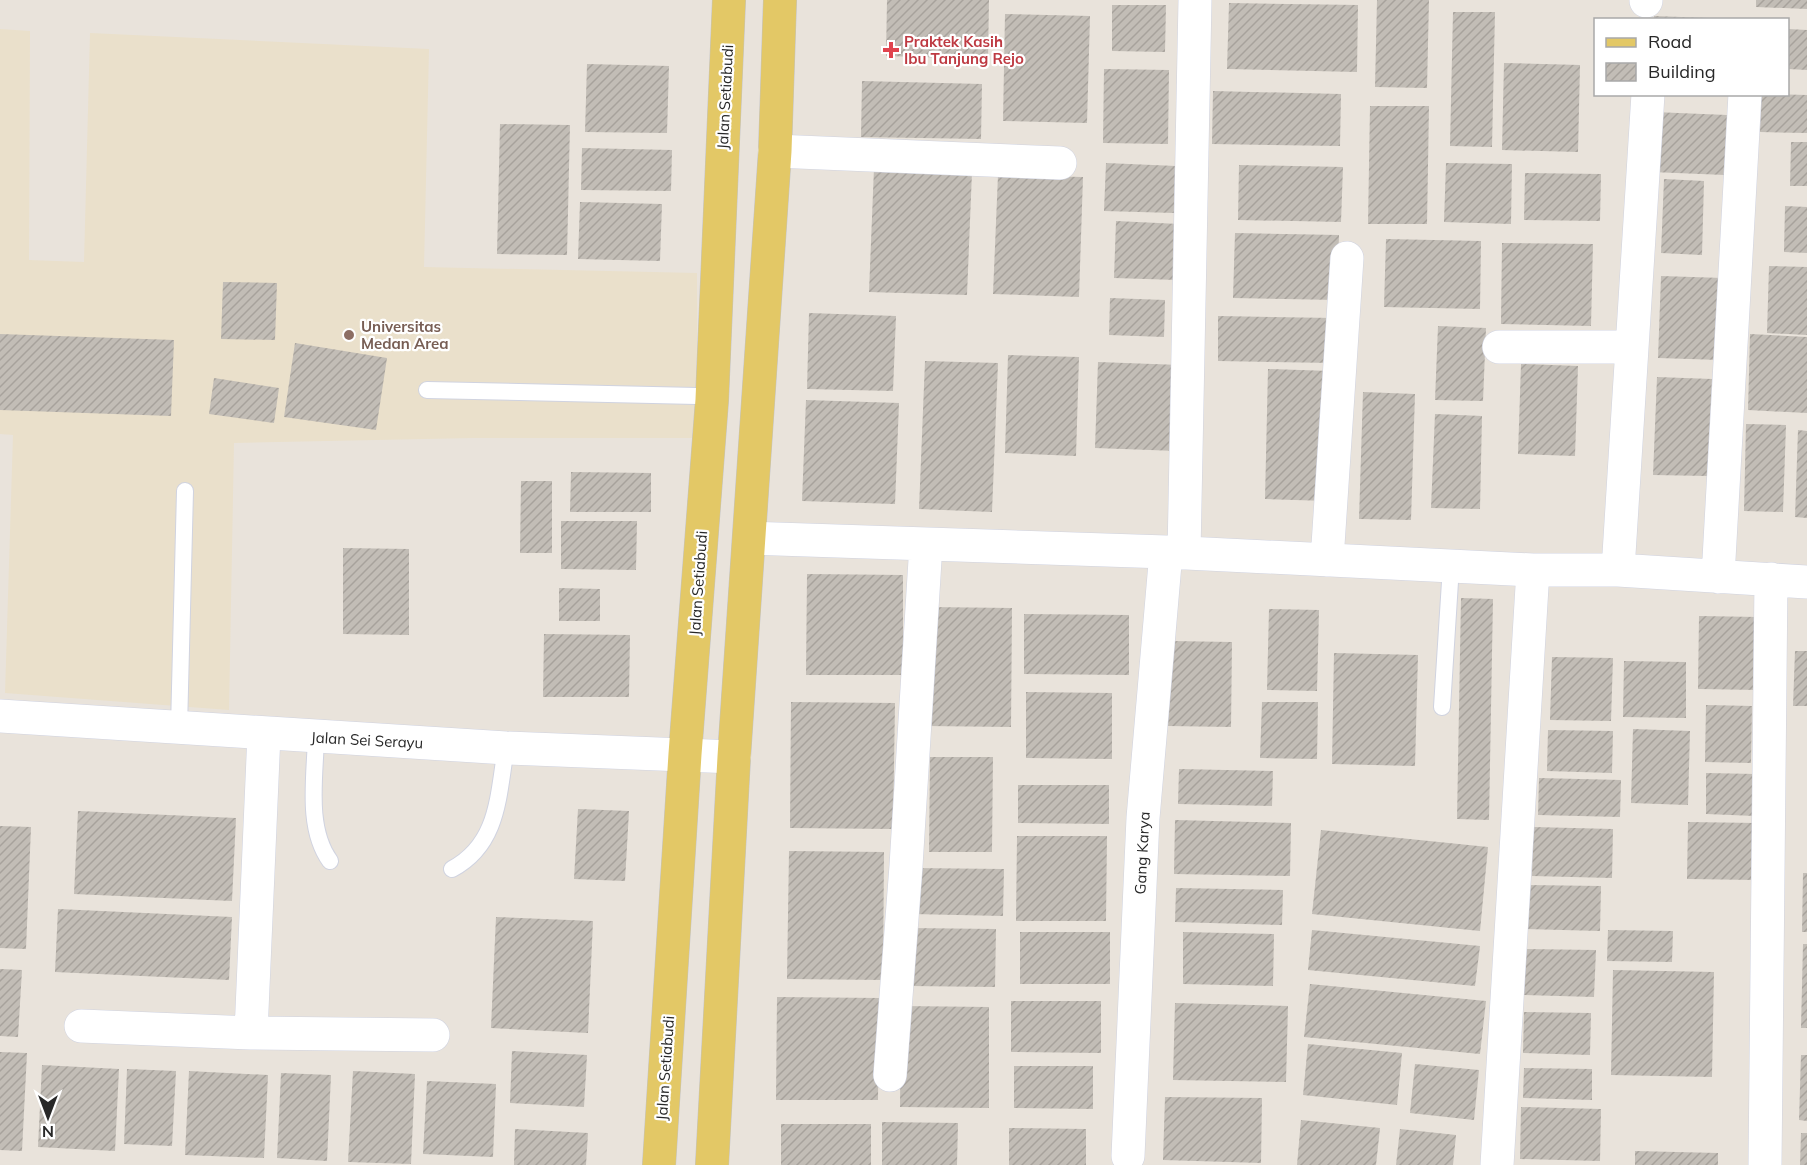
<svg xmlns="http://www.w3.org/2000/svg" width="1807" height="1165" font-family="Mulish,sans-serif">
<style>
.education{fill:#eae0cb}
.building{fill:url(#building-hatch)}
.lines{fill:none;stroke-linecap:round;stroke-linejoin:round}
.lane-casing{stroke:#d0d3e0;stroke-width:18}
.street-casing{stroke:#d0d3e0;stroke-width:34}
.secondary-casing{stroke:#d0d3e0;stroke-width:34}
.primary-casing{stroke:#c3c3c3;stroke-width:34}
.lane{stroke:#fff;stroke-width:16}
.street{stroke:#fff;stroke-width:33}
.secondary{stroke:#fff;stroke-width:33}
.primary{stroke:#e3c866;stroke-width:33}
.health-dot{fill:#e0444e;stroke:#fff;stroke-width:2}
.education-dot{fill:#8d6e63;stroke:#fff;stroke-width:2}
.labels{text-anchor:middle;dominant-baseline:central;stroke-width:4.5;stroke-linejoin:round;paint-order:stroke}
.health-label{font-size:15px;font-weight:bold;fill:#be3a42;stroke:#fff;text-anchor:start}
.street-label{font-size:15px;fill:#282828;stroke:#fff}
.education-label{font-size:15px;font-weight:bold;fill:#785e54;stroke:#fff;text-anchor:start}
</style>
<defs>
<pattern id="building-hatch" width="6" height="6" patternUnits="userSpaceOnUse" patternTransform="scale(1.5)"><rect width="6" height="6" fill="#c2bdb6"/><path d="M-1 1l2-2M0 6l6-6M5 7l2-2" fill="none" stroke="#a7a29c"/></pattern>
</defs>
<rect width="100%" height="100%" fill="#e9e3db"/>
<!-- education -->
<path class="education" d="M0 29 30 31 29 260 84 262 90 33 429 49 424 267 697 273V396L692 438H473L234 443 229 710 5 693 13 435 0 434Z"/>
<!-- building -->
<path class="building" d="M887 0H989L988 59 886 56Z
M1377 0H1429L1427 88 1375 87Z
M1756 0H1807V9L1756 7Z
M1229 3 1358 5 1357 72 1227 69Z
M1112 5H1166L1165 52 1112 51Z
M1453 12H1495L1492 147 1450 146Z
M1005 14 1090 16 1087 123 1003 121Z
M1654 16 1709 18V20H1654Z
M1788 29 1807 30V70L1788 69Z
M1504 63 1580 65 1578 152 1502 150Z
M587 64 669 66 667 133 585 132Z
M1104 69 1169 70 1168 144 1103 143Z
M862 81 982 84 981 139 861 137Z
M1213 91 1341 94 1340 146 1212 144Z
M1761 94 1807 95V133L1760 132Z
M1370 106H1429L1427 224H1368Z
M1654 112 1727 115 1725 175 1652 172Z
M500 124 570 125 567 255 497 254Z
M1791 142H1807V186H1790Z
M582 148 672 150 671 191 581 190Z
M1106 163 1176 166 1174 213 1104 211Z
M1446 163 1512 164 1511 224 1444 222Z
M1239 165 1343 167 1341 222 1238 220Z
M874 168 972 172 967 295 869 292Z
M1525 173 1601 174 1600 221 1524 220Z
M998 175 1083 177 1079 297 993 294Z
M1664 179 1704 181 1702 255 1661 253Z
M580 202 662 204 660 261 578 259Z
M1785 206 1807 207V253L1784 252Z
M1116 221 1179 224 1177 280 1114 278Z
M1235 233 1339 235 1337 300 1233 298Z
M1386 239 1481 241 1480 309 1384 307Z
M1502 243 1593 244 1591 326 1501 324Z
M1769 266 1807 267V335L1767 333Z
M1661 276 1723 278 1720 360 1658 358Z
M223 282 277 283 275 340 221 339Z
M1110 298 1165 300 1164 337 1109 335Z
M809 313 896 316 893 391 807 389Z
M1218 316 1334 318V363L1218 361Z
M1438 326 1486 328 1483 401 1435 400Z
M0 334 174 340 171 416 0 410Z
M1750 334 1807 337V413L1748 410Z
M295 343 387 358 376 430 284 417Z
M1008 355 1079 357 1076 456 1005 453Z
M925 361 998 363 992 512 919 509Z
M1098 362 1180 365 1177 451 1095 448Z
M1521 364 1578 366 1575 456 1518 454Z
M1268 369 1330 371 1328 501 1265 499Z
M1657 377 1712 379 1708 476 1653 475Z
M214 378 279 388 274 423 209 414Z
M1363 392 1415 394 1411 520 1359 519Z
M806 400 899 403 895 504 802 501Z
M1435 414 1482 416 1480 509 1431 508Z
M1746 424 1786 425 1783 512 1744 511Z
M1798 430 1807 431V518L1795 517Z
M571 472 651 473V512H570Z
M521 481H552V553H520Z
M561 521H637L636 570 561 569Z
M343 548 409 549V635L343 634Z
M807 574 903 575V675H806Z
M559 588 600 589V621H559Z
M1461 598 1493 599 1489 820 1457 819Z
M928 607 1012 608 1011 727 926 726Z
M1269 609 1319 610 1317 691 1267 690Z
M1024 614 1129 615V675L1024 674Z
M1699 616 1759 617 1758 690 1698 689Z
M544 634 630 635 629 697H543Z
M1170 641 1232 642 1231 727 1168 726Z
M1795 651H1807V706H1793Z
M1334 653 1418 655 1415 766 1332 764Z
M1552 657 1613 658 1611 721 1550 720Z
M1624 661 1686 662V718L1623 717Z
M1026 692 1112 693V759L1026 758Z
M791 702 895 703 893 829 790 828Z
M1262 702H1318L1317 759 1260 758Z
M1706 705 1752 706 1751 763 1705 762Z
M1633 729 1690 731 1688 805 1631 803Z
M1548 730 1613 731 1612 773 1547 771Z
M930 757H993L992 852H929Z
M1179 769 1273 771 1272 806 1178 804Z
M1706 773 1756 774 1755 816 1706 814Z
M1539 778 1621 780 1620 817 1538 815Z
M1018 785H1109V824L1018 823Z
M578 809 629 811 625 881 574 879Z
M78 811 236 818 232 901 74 894Z
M1175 820 1291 823 1290 876 1174 874Z
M1688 822 1756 823 1755 880 1687 879Z
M0 826 31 827 26 949 0 948Z
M1533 827 1613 829 1612 878 1532 876Z
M1321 830 1488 847 1480 931 1312 914Z
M1017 836H1107L1106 921H1016Z
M789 851 884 852 883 980 787 979Z
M913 868 1004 869 1003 916 912 914Z
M1803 873H1807V932H1802Z
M1526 885 1601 886 1600 931 1525 929Z
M1176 888 1283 890 1282 925 1175 922Z
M58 909 232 917 229 980 55 972Z
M496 917 593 921 588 1033 491 1028Z
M909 928 996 929 995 987 909 986Z
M1312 930 1480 946 1475 986 1308 970Z
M1608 930 1673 931 1672 962 1607 961Z
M1020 932H1110V984H1020Z
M1183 932 1274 934 1273 986 1183 984Z
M1803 944H1807V1028H1801Z
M1523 949 1596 950 1594 997 1523 995Z
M0 969 22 970 18 1037 0 1036Z
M1613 970 1714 972 1712 1077 1611 1075Z
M1310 984 1486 1001 1480 1054 1304 1037Z
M777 997 879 998 878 1100H776Z
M1011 1001H1101V1053L1011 1052Z
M1175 1003 1288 1006 1286 1082 1173 1080Z
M901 1006 989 1007V1108L900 1107Z
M1524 1012 1591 1013 1590 1055 1523 1053Z
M1308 1044 1402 1053 1397 1105 1303 1095Z
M512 1051 587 1055 584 1107 510 1103Z
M0 1052 27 1053 22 1151 0 1150Z
M1801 1055H1807V1121L1799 1120Z
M1415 1064 1479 1070 1474 1120 1410 1113Z
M42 1065 119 1069 115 1151 38 1147Z
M1014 1066H1093V1109L1014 1108Z
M1524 1068 1592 1069V1100L1523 1098Z
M127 1069 176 1071 172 1146 124 1144Z
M189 1071 268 1075 264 1158 185 1155Z
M353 1071 415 1074 411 1164 348 1162Z
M281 1073 331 1075 327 1161 277 1158Z
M427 1081 496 1084 493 1157 423 1154Z
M1165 1097 1262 1098 1261 1163 1163 1160Z
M1521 1107 1601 1109 1600 1161 1520 1159Z
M1301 1120 1380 1128 1376 1165H1297Z
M882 1122 958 1123 957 1165H882Z
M781 1124H871V1165H781Z
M1009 1128 1086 1129V1165H1009Z
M515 1129 588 1133 586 1165H514Z
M1400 1129 1456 1135 1453 1165H1396Z
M1801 1133H1807V1165H1800Z
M1635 1151 1718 1153V1165H1635Z"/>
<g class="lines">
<defs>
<path id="lane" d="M427 390 697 396 712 400
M1442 707 1451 566
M179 728 185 491
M316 737C315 777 306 828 330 861
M452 869C499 844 498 795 506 748"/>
<path id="street" d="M1646 0V1
M775 151 1060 163
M1499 347H1631
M750 538 1166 552 1533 570H1618L1807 582
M1184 553 1195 0
M1327 560 1347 258
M1618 570 1648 94
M1718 577 1745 94
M264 734 251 1033 433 1035
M81 1026 251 1033
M890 1075 906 866 926 544
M1128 1156 1143 818 1166 552
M1497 1165 1533 570
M1765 1165 1771 579"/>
<path id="secondary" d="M0 716 506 748 734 757"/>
<path id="primary" d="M659 1165 685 754 712 400 729 0
M712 1165 734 757 775 151 780 0"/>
</defs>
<!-- lane casing -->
<use href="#lane" class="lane-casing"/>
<!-- street casing -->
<use href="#street" class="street-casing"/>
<!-- secondary casing -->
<use href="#secondary" class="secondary-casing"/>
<!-- primary casing -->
<use href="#primary" class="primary-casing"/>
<!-- lane -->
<use href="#lane" class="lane"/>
<!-- street -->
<use href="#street" class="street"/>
<!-- secondary -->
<use href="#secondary" class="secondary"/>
<!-- primary -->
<use href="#primary" class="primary"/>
</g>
<!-- markers -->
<path class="health-dot" d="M888 41h6v6h6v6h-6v6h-6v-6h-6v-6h6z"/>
<circle class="education-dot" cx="349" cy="335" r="6"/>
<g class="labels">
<!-- health labels -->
<g class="health-label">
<text x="904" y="41">Praktek Kasih<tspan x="904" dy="17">Ibu Tanjung Rejo</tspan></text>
</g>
<!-- street labels -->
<g class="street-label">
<text transform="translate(725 97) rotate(-87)">Jalan Setiabudi</text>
<text transform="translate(698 583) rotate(-86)">Jalan Setiabudi</text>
<text transform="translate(367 740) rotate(3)">Jalan Sei Serayu</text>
<text transform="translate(1142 853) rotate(-87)">Gang Karya</text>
<text transform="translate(665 1068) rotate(-86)">Jalan Setiabudi</text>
</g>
<!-- education labels -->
<g class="education-label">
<text x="361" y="326">Universitas<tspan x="361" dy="17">Medan Area</tspan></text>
</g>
</g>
<!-- legend -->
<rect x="1594" y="18" width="195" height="78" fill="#ffffff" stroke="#a9a9a9" stroke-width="1.5"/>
<rect x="1606" y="38" width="30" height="9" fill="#e3c866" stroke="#a9a9a9" stroke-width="1.5"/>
<text x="1648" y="48" font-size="18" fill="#282828">Road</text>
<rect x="1606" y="63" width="30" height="18" fill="url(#building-hatch)" stroke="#a9a9a9" stroke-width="1.5"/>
<text x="1648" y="78" font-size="18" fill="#282828">Building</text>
<!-- north arrow -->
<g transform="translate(48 1117) rotate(180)" stroke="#ffffff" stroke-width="4.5" paint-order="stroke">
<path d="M0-4.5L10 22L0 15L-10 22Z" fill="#282828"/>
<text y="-9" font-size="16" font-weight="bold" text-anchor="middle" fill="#282828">N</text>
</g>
</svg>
